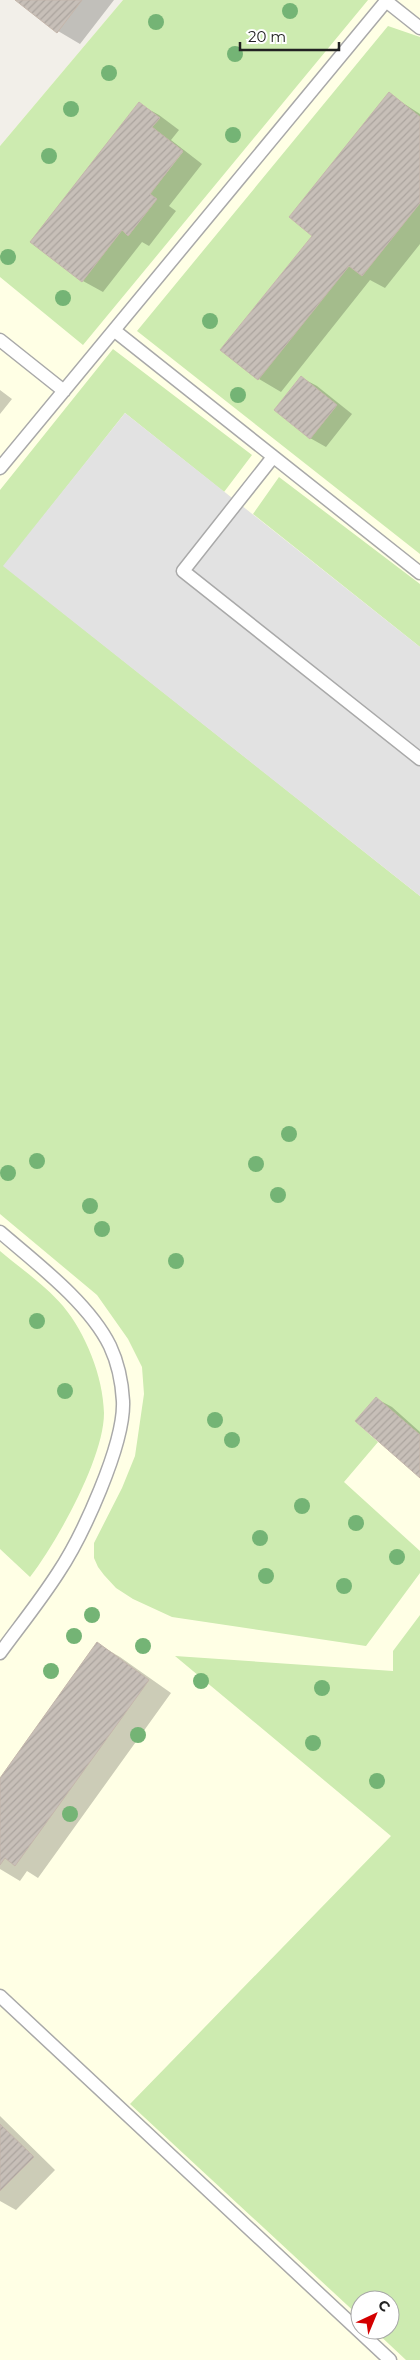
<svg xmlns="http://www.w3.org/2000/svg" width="420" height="2360" font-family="Montserrat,sans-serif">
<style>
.education{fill:#ffffe5;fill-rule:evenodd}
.grass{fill:#cdebb0;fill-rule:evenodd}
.parking{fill:#e2e2e2}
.shadow{fill:#0003}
.building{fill:url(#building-hatch);stroke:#c4b6ab}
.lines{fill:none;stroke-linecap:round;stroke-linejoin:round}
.service-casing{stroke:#a9a9a9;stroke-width:15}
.service{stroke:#fff;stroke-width:12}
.tree{fill:#74b475}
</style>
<defs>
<pattern id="building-hatch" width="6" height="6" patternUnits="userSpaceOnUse" patternTransform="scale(1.25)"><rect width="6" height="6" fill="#c7bfb8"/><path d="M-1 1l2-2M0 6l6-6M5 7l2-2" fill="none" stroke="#aba49e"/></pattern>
</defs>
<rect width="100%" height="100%" fill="#f2efe9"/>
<!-- education -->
<path class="education" d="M123 0H420V2360H0V146ZM360 2300H390V2330H360Z"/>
<!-- grass -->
<path class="grass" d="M123 0H368L83 345 0 277V146ZM139 102 160 118 152 127 183 152 150 194 157 199 129 235 122 230 82 282 31 242Z
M388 26 420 37V117L389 93 289 217 312 236 220 350 349 266 362 276 420 203V554L137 331ZM301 376 337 405 310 439 274 410Z
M113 349 252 455 224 492 125 413 4 566 420 896V1435L376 1397 355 1421 378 1442 344 1482 420 1551V1573L366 1646 172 1617 133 1599 116 1588 104 1575 98 1567 94 1558V1543L122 1488 135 1456 144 1394 142 1367 128 1339 97 1295 0 1214V490Z
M279 477 420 584V647L253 514Z
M0 1251C19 1267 47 1287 63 1306 86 1334 103 1376 104 1413 104 1458 57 1542 30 1577L0 1549Z
M420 1615V2360H406L374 2330H390V2300H360V2317L130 2104 391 1836 175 1656 393 1671V1651Z"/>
<!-- parking -->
<path class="parking" d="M125 413 420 647V896L3 566Z"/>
<!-- shadow -->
<path class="shadow" d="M17 0H114L80 44 58 31Z
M389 94 420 114V244L385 288 370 280 281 392 259 379 313 236Z
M139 104 159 115 179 130 171 140 202 164 169 206 176 211 149 246 142 242 103 292 83 281Z
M302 378 317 386 352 414 326 447 310 438Z
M0 390 12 399 0 414Z
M377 1399 392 1407 420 1432V1477Z
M98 1644 120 1657 171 1693 38 1878 27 1871 20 1881 0 1869V1780Z
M0 2116 55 2170 16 2210 0 2201Z"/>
<!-- building -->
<path class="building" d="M15 0H82L57 33Z
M389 92 420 117V203L362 276 349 266 258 380 220 350 312 236 289 217Z
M139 102 160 118 152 127 183 151 150 194 157 199 128 236 122 230 82 282 30 242Z
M301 376 337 405 310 439 274 410Z
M376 1397 420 1435V1478L355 1421Z
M97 1642 149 1680 15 1866 5 1858 0 1865V1778Z
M0 2124 34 2157 0 2191Z"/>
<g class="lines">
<defs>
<path id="service" d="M386 1 420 28
M115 331 420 573
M0 340 64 391
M273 457 183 571 420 759
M0 468 387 0
M0 1232C36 1263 89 1303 110 1346 118 1363 122 1383 123 1401 125 1444 82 1537 58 1573 40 1601 19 1627 0 1653
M0 1996 390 2360"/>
</defs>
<!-- service casing -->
<use href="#service" class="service-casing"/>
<!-- service -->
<use href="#service" class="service"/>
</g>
<!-- trees -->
<g class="tree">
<circle cx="290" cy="11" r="8"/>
<circle cx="156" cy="22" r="8"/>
<circle cx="235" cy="54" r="8"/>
<circle cx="109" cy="73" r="8"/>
<circle cx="71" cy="109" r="8"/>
<circle cx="233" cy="135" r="8"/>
<circle cx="49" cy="156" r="8"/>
<circle cx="8" cy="257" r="8"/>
<circle cx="63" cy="298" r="8"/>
<circle cx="210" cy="321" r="8"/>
<circle cx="238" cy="395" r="8"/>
<circle cx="289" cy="1134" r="8"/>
<circle cx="37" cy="1161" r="8"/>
<circle cx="256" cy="1164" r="8"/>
<circle cx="8" cy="1173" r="8"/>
<circle cx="278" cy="1195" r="8"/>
<circle cx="90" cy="1206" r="8"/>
<circle cx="102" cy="1229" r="8"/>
<circle cx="176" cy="1261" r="8"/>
<circle cx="37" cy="1321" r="8"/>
<circle cx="65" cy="1391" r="8"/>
<circle cx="215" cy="1420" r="8"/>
<circle cx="232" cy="1440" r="8"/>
<circle cx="302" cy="1506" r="8"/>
<circle cx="356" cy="1523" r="8"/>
<circle cx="260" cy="1538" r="8"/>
<circle cx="397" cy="1557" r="8"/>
<circle cx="266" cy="1576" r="8"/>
<circle cx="344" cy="1586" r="8"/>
<circle cx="92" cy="1615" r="8"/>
<circle cx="74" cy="1636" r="8"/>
<circle cx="143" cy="1646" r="8"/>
<circle cx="51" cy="1671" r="8"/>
<circle cx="201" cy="1681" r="8"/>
<circle cx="322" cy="1688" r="8"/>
<circle cx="138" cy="1735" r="8"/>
<circle cx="313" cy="1743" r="8"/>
<circle cx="377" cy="1781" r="8"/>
<circle cx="70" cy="1814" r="8"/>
</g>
<!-- north arrow -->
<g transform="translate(375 2315) rotate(44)"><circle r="24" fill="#ffffff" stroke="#a7a7a7"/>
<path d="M0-4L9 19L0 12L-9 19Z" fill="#d40000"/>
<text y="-8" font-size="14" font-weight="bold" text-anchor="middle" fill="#222222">С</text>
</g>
<!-- scale -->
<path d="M240 42v8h99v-8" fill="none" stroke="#222222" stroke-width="2.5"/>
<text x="248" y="42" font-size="15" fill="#222222" stroke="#ffffff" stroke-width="4" paint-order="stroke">20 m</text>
</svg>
